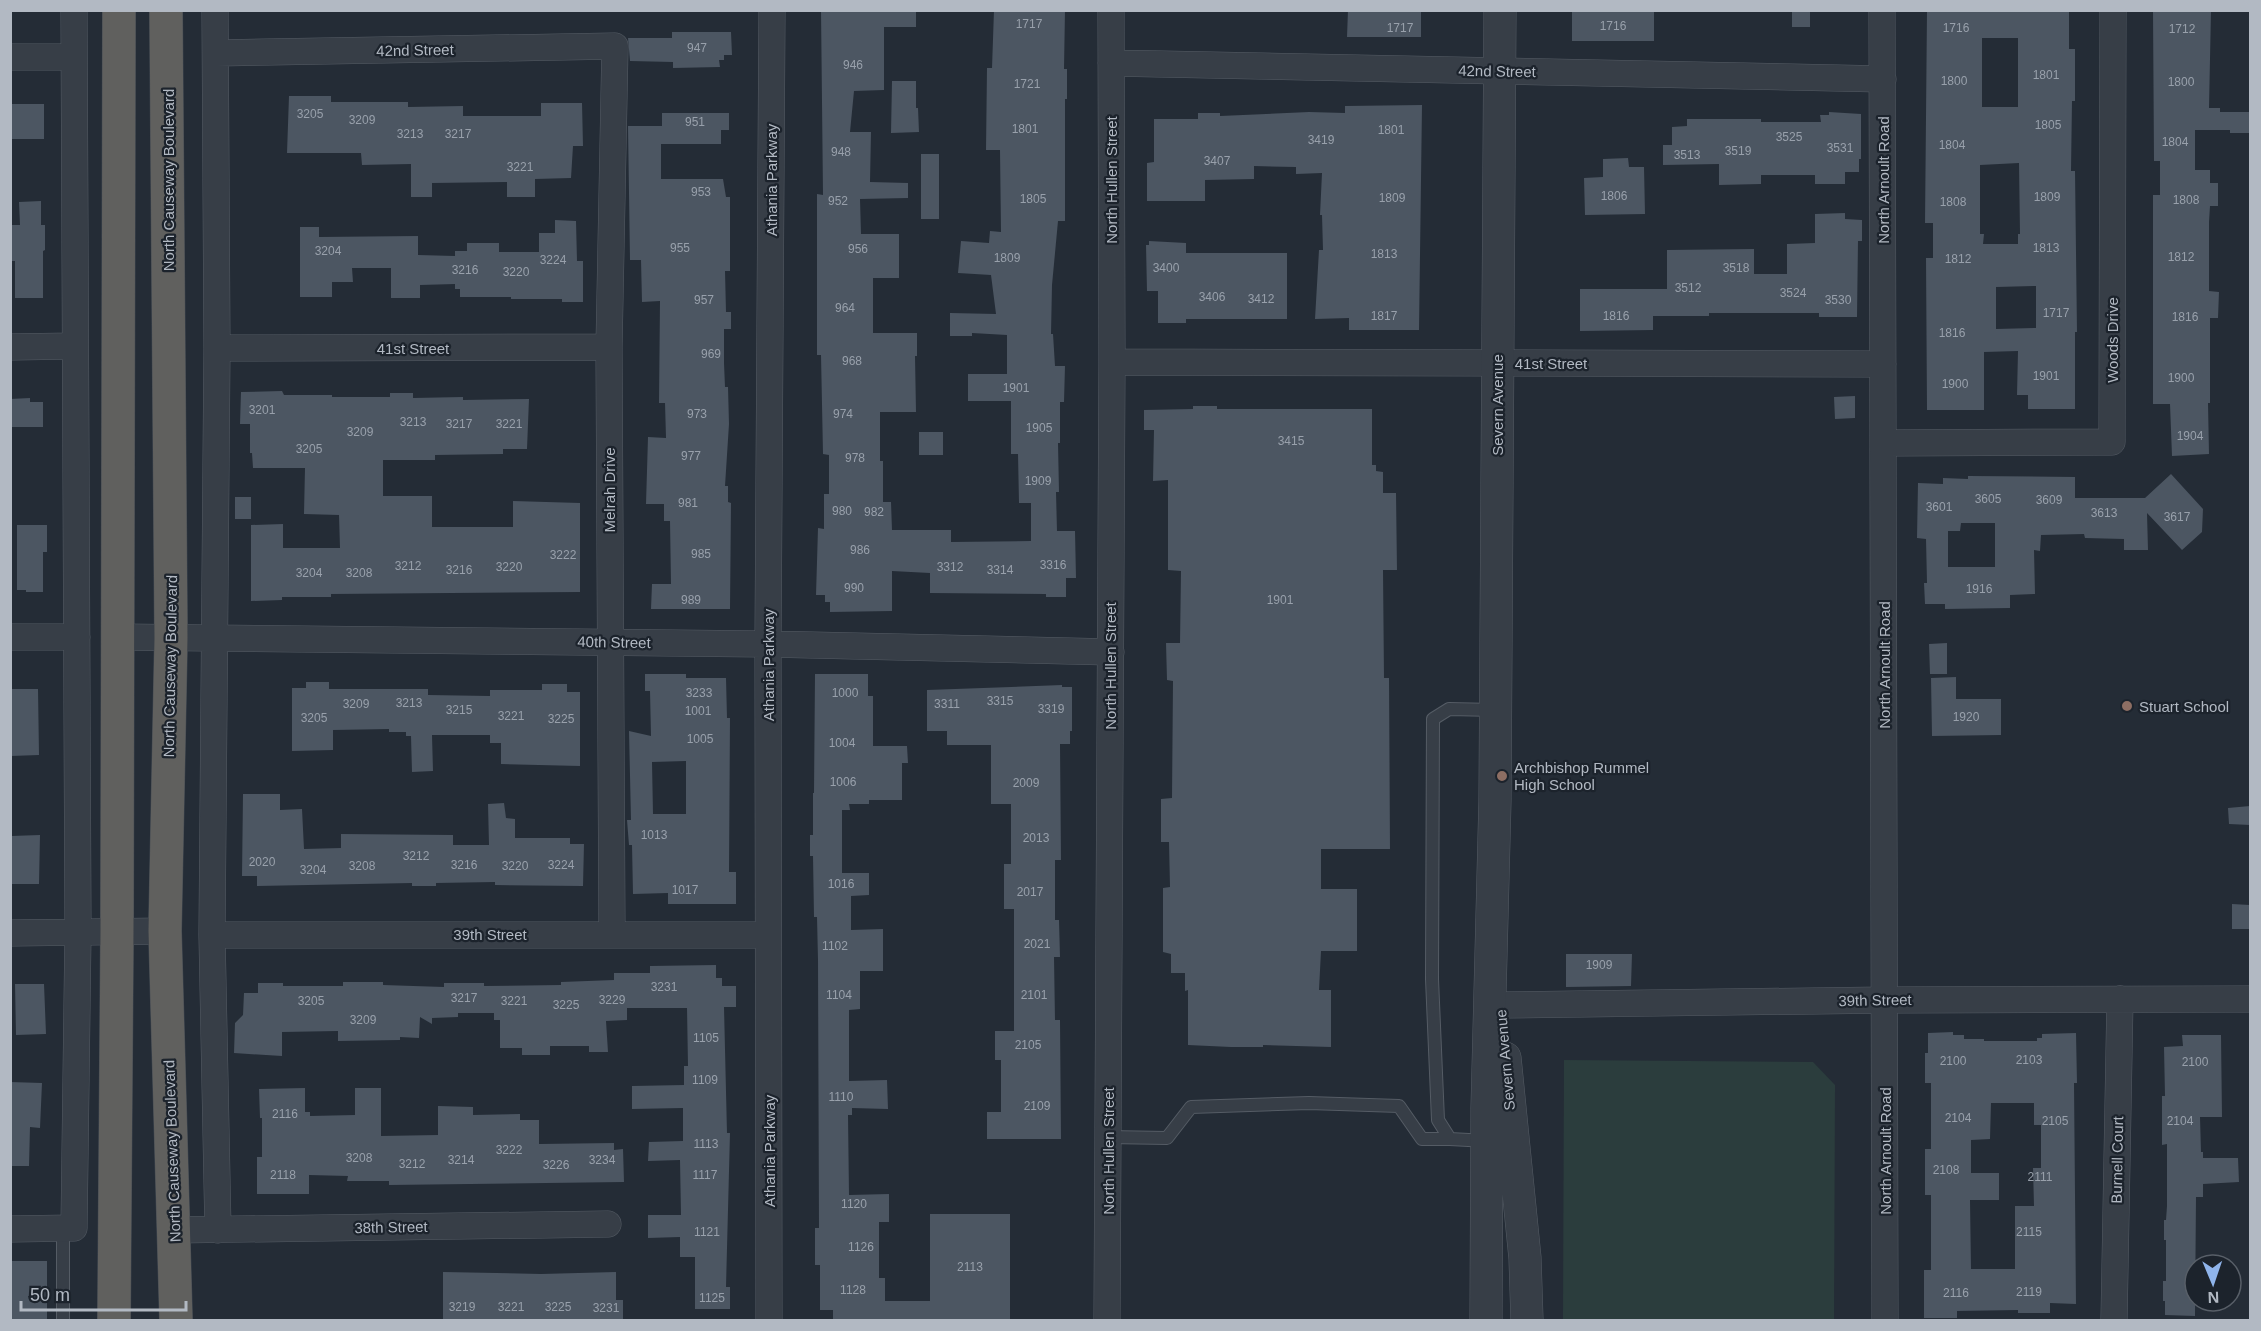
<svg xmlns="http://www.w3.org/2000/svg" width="2261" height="1331" font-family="Arial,sans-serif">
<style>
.green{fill:#2b3d3d}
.building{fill:#4c5662;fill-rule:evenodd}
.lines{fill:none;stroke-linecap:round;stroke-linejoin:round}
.service-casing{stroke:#555c65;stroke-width:14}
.minor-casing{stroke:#555c65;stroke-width:27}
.tertiary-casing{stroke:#555c65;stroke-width:33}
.trunk-casing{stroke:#424952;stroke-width:34}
.service{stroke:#373e47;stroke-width:12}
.minor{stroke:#373e47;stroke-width:26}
.tertiary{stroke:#373e47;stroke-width:32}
.trunk{stroke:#60605e;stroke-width:33}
.education-dot{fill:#8d6e63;stroke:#1c232c;stroke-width:2}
.labels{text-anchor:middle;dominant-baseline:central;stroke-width:4.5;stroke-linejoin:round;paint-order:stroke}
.number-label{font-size:12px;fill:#98a0ab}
.street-label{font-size:15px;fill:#b2b9c3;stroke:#1c232c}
.poi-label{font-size:15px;fill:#b2b9c3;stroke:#1c232c;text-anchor:start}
</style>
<rect width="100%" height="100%" fill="#242c36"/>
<!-- green -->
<path class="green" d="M1564 1060 1813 1062 1835 1085 1834 1320H1563Z"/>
<!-- building -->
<path class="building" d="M821 10H916V27H884V90L854 91 850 132H871L870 182 908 183V198L860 199 861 234H899V278H873V333H917V356H915L916 412H880V461H883V502H891L892 530H951V542L1031 541V503H1019L1018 454H1011V401H968V374H1007V335L972 333V336H950V313L996 314 991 275 958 273 961 241 989 243 990 231 1001 232 1000 150H986L987 68H992L994 10H1065L1064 69H1067V99H1065V221H1058L1052 285 1051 334H1053L1055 366H1065L1064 402H1060V443H1058L1059 492H1056L1057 531H1075L1076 578H1066V597H1046V594L930 593V573L892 571V611L830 612V602H825V595H816L818 528 824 529V494H829V455L823 454 821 355H817V194L823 195Z
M1348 10H1421V37H1347Z
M1572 10H1654V41H1572Z
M1792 10H1810V27H1792Z
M1927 10H2069V49H2075V101H2072L2071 171H2075L2077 332H2075V409H2028V395H2017L2018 351 1984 352V410H1927L1926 258H1933V223H1925ZM1982 38H2018V107H1982ZM2019 163 2020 234H2018V244H1983L1984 234H1980V165ZM2036 286V328L1996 329V287Z
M2161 10H2211L2209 108H2220V112H2250V133H2230V130H2195V170H2210V183H2218V206H2210L2209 222V291L2219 292 2218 318H2210V403H2208L2209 454 2172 456 2170 404H2153V195H2160V161H2154L2153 12Z
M672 32H731L732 55H724V60H719L720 67 673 68V62L630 61 628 38H672Z
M892 81H916V108H918L919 132 891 133Z
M289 96H331V102H408V107L463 106V116H541V103H582L583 146H573L571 178 535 179V197H507V182L432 183V197H411V164L362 165 361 153H287Z
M10 104H44V139H10Z
M1422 105 1419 330H1349V318L1315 319 1319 250H1323L1322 215H1320L1322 173 1296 174V167L1254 166V179L1205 180V201H1147V163L1154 162V119H1198V113H1220V116L1309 112 1345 113V106Z
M1829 112 1861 114V159H1859V172H1845V184H1815V175H1761V184L1719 185V164L1663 165V145H1672V127L1687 126V119H1761V122H1821L1820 115H1829Z
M662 113H729V130H721V144H661V179H723L726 197H730V271H725L726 312H731V329H724V363L725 387H728L729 424 725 486H728V502L731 503 730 609H651L652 584H671L670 521H664V504H646L648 437 666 438 665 403H659L660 301 642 302 641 260H630L628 126H662Z
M921 154H939V219H921Z
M1628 158 1629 167H1644L1645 214 1585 215 1584 178 1603 177V159Z
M41 201V225H45V250L43 251V298H15V261H10V225H20L19 202Z
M1845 213V219L1862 220V241H1858L1857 317H1819V313H1709V316H1653V330L1580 331V289H1667V250L1754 249V274H1787V244L1815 243V214Z
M555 220 576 221 577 261H583V302H562V299H511V297H460V289H455V284L420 285V298H391V268H352L353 282H332V297H300V227H319V237L418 236V255L455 256V251H467V243H499V252H539V233H555Z
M1149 241 1186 243V253H1287V319H1186V323H1158V291H1147L1146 245H1149Z
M282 391 284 395H332V397H390V393H413V398L463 397V400L529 399 527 449H503V454L435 455V460H383V496H432V527H513V501L580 503V592L331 594V597H282V600L251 601V525L283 524V548H340L339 515 304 514 305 468H253L252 453H250V424H240L241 392Z
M1855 396V418L1835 419 1834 397Z
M30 398V402H43V427H10V399Z
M1193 406H1217V409H1372V465H1376V471L1383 472V493H1396L1397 570H1383L1384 678H1389L1390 849H1321V889H1357V951H1321L1319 990H1331V1047L1263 1045V1047H1231L1188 1045V990L1185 991V973H1171V954L1163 952V888L1170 887 1169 842H1161V799L1172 798 1173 681 1167 680 1166 643H1180L1181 571 1168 570V480L1153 481 1154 430H1144V410L1193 409Z
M919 432H943V455H919Z
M2171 474 2203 509 2202 532 2182 550 2147 513 2148 550H2124V539L2085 538 2084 534 2041 535 2040 551 2034 550 2035 594 2010 595V608L1945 609V604H1925L1924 583H1927L1926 539 1917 538 1918 483 1943 484V478L1968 479V476L2075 477V498H2145ZM1961 523H1995V567H1948V531H1960Z
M235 497H251V519H235Z
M17 525H47V552H43V592H26V590H17Z
M1947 643V674H1930L1929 644Z
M645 674H686V678H726L727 718H730L729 872H736V904H668V893L633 894 632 845H629L627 820H631L629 731 651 736 650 691H645ZM686 761V814H653L652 762Z
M815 674H868V696H873V746H907L908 763H902V800H869V804H849L850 810H842V873H869V895L851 896V930L883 929V971H860V1009L849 1010V1081L887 1080 888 1109 852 1108V1115H848L849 1195 889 1194V1222H879V1278H885V1301H930V1214H1010V1320H833V1310H820V1265H815V1228H819L818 960 817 917H814L813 856H810V835H813V793H814Z
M1956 677V699H2001V735L1932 736 1931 678Z
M306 682H329V689H428V695L490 696V690H542V684H567V692H580V766L501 764V743H490V735H432L433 771 412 772 411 736H406V732H389V729L333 730V750L292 751V688H306Z
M1062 685V687H1072V731H1070V744H1060L1061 860H1055V920H1059L1060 957H1054L1055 1020H1060L1061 1139H987V1112H1001V1060H995V1031H1014V909H1004V864H1011V804H991V745H947V731H927V690Z
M10 689H38L39 755 11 756Z
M243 794H280V810L302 809 304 849 341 848V834L453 835V845H489L488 804 504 803 506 818 515 819V838H570V844H584L583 886 495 885V882L436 883V886H412V883L257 886V876H242Z
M2250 806V825L2229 824 2228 808Z
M40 835 39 884H12L11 836Z
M2232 904 2250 905V929H2232Z
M1566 954H1632L1631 986 1566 987Z
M716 965V978H722V986H736V1007H724L727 1133H730L726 1287H730V1309H695V1257H680V1237L648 1238V1215H681L680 1160 648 1161 649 1142 683 1141V1108L632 1109V1086L684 1085V1066H688L687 1008H627V1020L606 1021 608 1052H589V1046H550V1055H522V1048H500V1020H494V1013H458V1017L432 1018V1024L420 1017 419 1038 400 1037V1040L338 1041V1031L282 1032V1056L234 1053 235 1023 243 1015 244 993H258V983H283V986H343V982H383V985L444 987V983H484V986L561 985V982L614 980V973H650V966Z
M15 984H44L46 1034 16 1035Z
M1953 1032V1035H1964V1039H1984V1041H2037V1038H2042V1034L2076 1033 2077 1083H2074L2076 1304 2050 1303V1313H2018V1310L1957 1311V1318H1924V1270H1931V1195H1925V1149H1931V1083H1925V1053H1928V1033ZM1991 1103H2034V1125H2041V1168H2033L2034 1206H2015V1269H1971L1970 1200H1999V1173H1971V1140L1990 1139Z
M2182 1035H2221L2222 1117H2200L2201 1152H2203V1158H2238L2239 1182 2203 1184V1197H2196L2195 1316 2165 1315V1301H2163V1281H2166V1240H2164V1220H2166L2167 1206V1144L2162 1145V1096H2165L2164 1047 2183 1046Z
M10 1082 42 1083 40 1128 30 1127 29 1166H10Z
M305 1088V1112H310V1116L355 1115V1088H381V1136L438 1135V1106L473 1107V1115L520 1114V1120H539V1144L614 1143V1150L623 1149 624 1182 389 1185V1181H347L348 1176 309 1175V1194H257V1157H262V1118H260L259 1089Z
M10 1261H47V1320H10Z
M443 1272 541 1274 616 1272V1300H623V1320H443Z"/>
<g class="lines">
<defs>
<path id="service" d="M1108 1137 1167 1138 1191 1107 1309 1103 1399 1106 1422 1139H1450
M1487 1141 1450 1139 1438 1120 1432 979 1433 719 1449 709 1495 710
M63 1228V1320"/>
<path id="minor" d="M215 10 217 348 212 935 218 1230
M1882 10 1885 1320
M216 53 615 46 609 347 612 934
M10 57H74
M1111 63 1883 79
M10 347 74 346
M217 348 609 347
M1112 362 1883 364
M1883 443 2112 442 2113 10
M10 637H77
M118 637 768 644 1111 652
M10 933 165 931
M212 935H768
M1500 1005 1885 1000 2250 999
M10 1229 74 1228 78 932 74 10
M174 1230 608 1224
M769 1320 768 644 772 10
M1107 1320 1112 362 1111 10
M2114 1320 2120 999"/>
<path id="tertiary" d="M1505 1058 1525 1258 1527 1320
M1486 1320 1487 1108 1495 800 1500 10"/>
<path id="trunk" d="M166 10 171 638 165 931 176 1320
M114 1320 117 931 119 10"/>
</defs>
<!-- service casing -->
<use href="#service" class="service-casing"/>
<!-- minor casing -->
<use href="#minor" class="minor-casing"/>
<!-- tertiary casing -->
<use href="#tertiary" class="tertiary-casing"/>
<!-- trunk casing -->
<use href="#trunk" class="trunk-casing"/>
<!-- service -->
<use href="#service" class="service"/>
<!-- minor -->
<use href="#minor" class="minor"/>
<!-- tertiary -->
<use href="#tertiary" class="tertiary"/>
<!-- trunk -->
<use href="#trunk" class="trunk"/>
</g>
<!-- markers -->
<g class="education-dot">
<circle cx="2127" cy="706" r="6"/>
<circle cx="1502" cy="776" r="6"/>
</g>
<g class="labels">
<!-- number labels -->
<g class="number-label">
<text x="1029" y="24">1717</text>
<text x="1613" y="26">1716</text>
<text x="1400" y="28">1717</text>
<text x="1956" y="28">1716</text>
<text x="2182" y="29">1712</text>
<text x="697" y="48">947</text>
<text x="853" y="65">946</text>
<text x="2046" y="75">1801</text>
<text x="1954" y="81">1800</text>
<text x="2181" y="82">1800</text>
<text x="1027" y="84">1721</text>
<text x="310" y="114">3205</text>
<text x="362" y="120">3209</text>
<text x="695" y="122">951</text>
<text x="2048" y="125">1805</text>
<text x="1025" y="129">1801</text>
<text x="1391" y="130">1801</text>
<text x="410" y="134">3213</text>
<text x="458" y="134">3217</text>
<text x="1789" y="137">3525</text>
<text x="1321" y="140">3419</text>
<text x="2175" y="142">1804</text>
<text x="1952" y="145">1804</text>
<text x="1840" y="148">3531</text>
<text x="1738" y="151">3519</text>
<text x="841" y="152">948</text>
<text x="1687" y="155">3513</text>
<text x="1217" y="161">3407</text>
<text x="520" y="167">3221</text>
<text x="701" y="192">953</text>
<text x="1614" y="196">1806</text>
<text x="2047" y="197">1809</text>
<text x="1392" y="198">1809</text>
<text x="1033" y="199">1805</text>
<text x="2186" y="200">1808</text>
<text x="838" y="201">952</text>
<text x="1953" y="202">1808</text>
<text x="680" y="248">955</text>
<text x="2046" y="248">1813</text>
<text x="858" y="249">956</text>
<text x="328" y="251">3204</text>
<text x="1384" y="254">1813</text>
<text x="2181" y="257">1812</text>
<text x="1007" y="258">1809</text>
<text x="1958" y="259">1812</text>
<text x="553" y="260">3224</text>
<text x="1166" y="268">3400</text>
<text x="1736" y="268">3518</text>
<text x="465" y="270">3216</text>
<text x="516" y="272">3220</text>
<text x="1688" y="288">3512</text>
<text x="1793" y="293">3524</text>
<text x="1212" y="297">3406</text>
<text x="1261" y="299">3412</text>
<text x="704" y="300">957</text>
<text x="1838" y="300">3530</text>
<text x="845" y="308">964</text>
<text x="2056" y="313">1717</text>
<text x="1384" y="316">1817</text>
<text x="1616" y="316">1816</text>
<text x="2185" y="317">1816</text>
<text x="1952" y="333">1816</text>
<text x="711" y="354">969</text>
<text x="852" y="361">968</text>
<text x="2046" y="376">1901</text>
<text x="2181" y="378">1900</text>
<text x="1955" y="384">1900</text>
<text x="1016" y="388">1901</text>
<text x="262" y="410">3201</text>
<text x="697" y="414">973</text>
<text x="843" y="414">974</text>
<text x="413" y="422">3213</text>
<text x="459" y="424">3217</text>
<text x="509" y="424">3221</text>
<text x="1039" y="428">1905</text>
<text x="360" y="432">3209</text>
<text x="2190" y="436">1904</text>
<text x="1291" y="441">3415</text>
<text x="309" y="449">3205</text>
<text x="691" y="456">977</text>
<text x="855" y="458">978</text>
<text x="1038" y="481">1909</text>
<text x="1988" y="499">3605</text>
<text x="2049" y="500">3609</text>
<text x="688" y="503">981</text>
<text x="1939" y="507">3601</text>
<text x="842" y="511">980</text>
<text x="874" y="512">982</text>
<text x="2104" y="513">3613</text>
<text x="2177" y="517">3617</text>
<text x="860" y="550">986</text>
<text x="701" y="554">985</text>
<text x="563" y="555">3222</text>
<text x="1053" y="565">3316</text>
<text x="408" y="566">3212</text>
<text x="509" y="567">3220</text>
<text x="950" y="567">3312</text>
<text x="459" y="570">3216</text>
<text x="1000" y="570">3314</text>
<text x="309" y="573">3204</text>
<text x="359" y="573">3208</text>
<text x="854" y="588">990</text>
<text x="1979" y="589">1916</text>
<text x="691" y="600">989</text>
<text x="1280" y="600">1901</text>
<text x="699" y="693">3233</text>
<text x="845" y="693">1000</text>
<text x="1000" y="701">3315</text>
<text x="409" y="703">3213</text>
<text x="356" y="704">3209</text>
<text x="947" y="704">3311</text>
<text x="1051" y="709">3319</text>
<text x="459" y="710">3215</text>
<text x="698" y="711">1001</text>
<text x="511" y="716">3221</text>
<text x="1966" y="717">1920</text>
<text x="314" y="718">3205</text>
<text x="561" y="719">3225</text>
<text x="700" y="739">1005</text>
<text x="842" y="743">1004</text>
<text x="843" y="782">1006</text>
<text x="1026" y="783">2009</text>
<text x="654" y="835">1013</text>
<text x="1036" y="838">2013</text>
<text x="416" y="856">3212</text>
<text x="262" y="862">2020</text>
<text x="464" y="865">3216</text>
<text x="561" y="865">3224</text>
<text x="362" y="866">3208</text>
<text x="515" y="866">3220</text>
<text x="313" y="870">3204</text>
<text x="841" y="884">1016</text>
<text x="685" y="890">1017</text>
<text x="1030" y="892">2017</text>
<text x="1037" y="944">2021</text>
<text x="835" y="946">1102</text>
<text x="1599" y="965">1909</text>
<text x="664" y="987">3231</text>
<text x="839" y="995">1104</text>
<text x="1034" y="995">2101</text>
<text x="464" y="998">3217</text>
<text x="612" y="1000">3229</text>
<text x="311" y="1001">3205</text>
<text x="514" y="1001">3221</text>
<text x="566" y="1005">3225</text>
<text x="363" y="1020">3209</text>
<text x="706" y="1038">1105</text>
<text x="1028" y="1045">2105</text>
<text x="2029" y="1060">2103</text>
<text x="1953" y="1061">2100</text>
<text x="2195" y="1062">2100</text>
<text x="705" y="1080">1109</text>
<text x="841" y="1097">1110</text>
<text x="1037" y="1106">2109</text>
<text x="285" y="1114">2116</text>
<text x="1958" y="1118">2104</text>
<text x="2055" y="1121">2105</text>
<text x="2180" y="1121">2104</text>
<text x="706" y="1144">1113</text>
<text x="509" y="1150">3222</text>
<text x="359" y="1158">3208</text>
<text x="461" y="1160">3214</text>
<text x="602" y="1160">3234</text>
<text x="412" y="1164">3212</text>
<text x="556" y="1165">3226</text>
<text x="1946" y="1170">2108</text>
<text x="283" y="1175">2118</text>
<text x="705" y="1175">1117</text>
<text x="2040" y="1177">2111</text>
<text x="854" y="1204">1120</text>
<text x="707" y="1232">1121</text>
<text x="2029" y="1232">2115</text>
<text x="861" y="1247">1126</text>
<text x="970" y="1267">2113</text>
<text x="853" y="1290">1128</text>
<text x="2029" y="1292">2119</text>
<text x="1956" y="1293">2116</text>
<text x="712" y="1298">1125</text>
<text x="462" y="1307">3219</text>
<text x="511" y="1307">3221</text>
<text x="558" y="1307">3225</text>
<text x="606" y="1308">3231</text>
</g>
<!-- street labels -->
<g class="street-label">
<text transform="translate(415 50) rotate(-1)">42nd Street</text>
<text transform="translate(1497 71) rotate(1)">42nd Street</text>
<text transform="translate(168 180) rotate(-90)">North Causeway Boulevard</text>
<text transform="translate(771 180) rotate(-90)">Athania Parkway</text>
<text transform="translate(1111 180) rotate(-90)">North Hullen Street</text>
<text transform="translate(1883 180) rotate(-90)">North Arnoult Road</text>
<text transform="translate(2112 340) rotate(-90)">Woods Drive</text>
<text x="413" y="348">41st Street</text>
<text x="1551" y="363">41st Street</text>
<text transform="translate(1497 405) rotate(-90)">Severn Avenue</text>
<text transform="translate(609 490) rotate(-90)">Melrah Drive</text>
<text transform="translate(614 642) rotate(1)">40th Street</text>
<text transform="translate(768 665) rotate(-90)">Athania Parkway</text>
<text transform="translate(1884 665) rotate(-90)">North Arnoult Road</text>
<text transform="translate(170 666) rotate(-89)">North Causeway Boulevard</text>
<text transform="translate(1110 666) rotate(-90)">North Hullen Street</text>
<text x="490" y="934">39th Street</text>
<text transform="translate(1875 1000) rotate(-1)">39th Street</text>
<text transform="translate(1505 1060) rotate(-95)">Severn Avenue</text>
<text transform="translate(172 1151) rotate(-92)">North Causeway Boulevard</text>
<text transform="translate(769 1151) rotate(-90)">Athania Parkway</text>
<text transform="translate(1108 1151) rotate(-90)">North Hullen Street</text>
<text transform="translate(1885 1151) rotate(-90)">North Arnoult Road</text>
<text transform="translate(2117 1160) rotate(-89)">Burnell Court</text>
<text transform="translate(391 1227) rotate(-1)">38th Street</text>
</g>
<!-- poi labels -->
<g class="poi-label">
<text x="2139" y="706">Stuart School</text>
<text x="1514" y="767">Archbishop Rummel<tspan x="1514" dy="17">High School</tspan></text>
</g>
</g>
<!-- border -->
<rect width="2261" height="1331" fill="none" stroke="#b2b9c3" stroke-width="24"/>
<!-- north arrow -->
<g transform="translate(2213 1283) rotate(178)"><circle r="28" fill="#1c232c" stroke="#585f68" stroke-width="1.5"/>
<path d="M0-4.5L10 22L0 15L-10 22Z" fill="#8fb4eb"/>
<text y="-9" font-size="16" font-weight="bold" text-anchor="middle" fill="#b2b9c3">N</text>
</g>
<!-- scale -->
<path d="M21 1301v9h165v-9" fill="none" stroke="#b2b9c3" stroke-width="3"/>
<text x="30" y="1301" font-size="18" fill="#b2b9c3" stroke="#1c232c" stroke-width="4.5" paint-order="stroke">50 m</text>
</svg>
